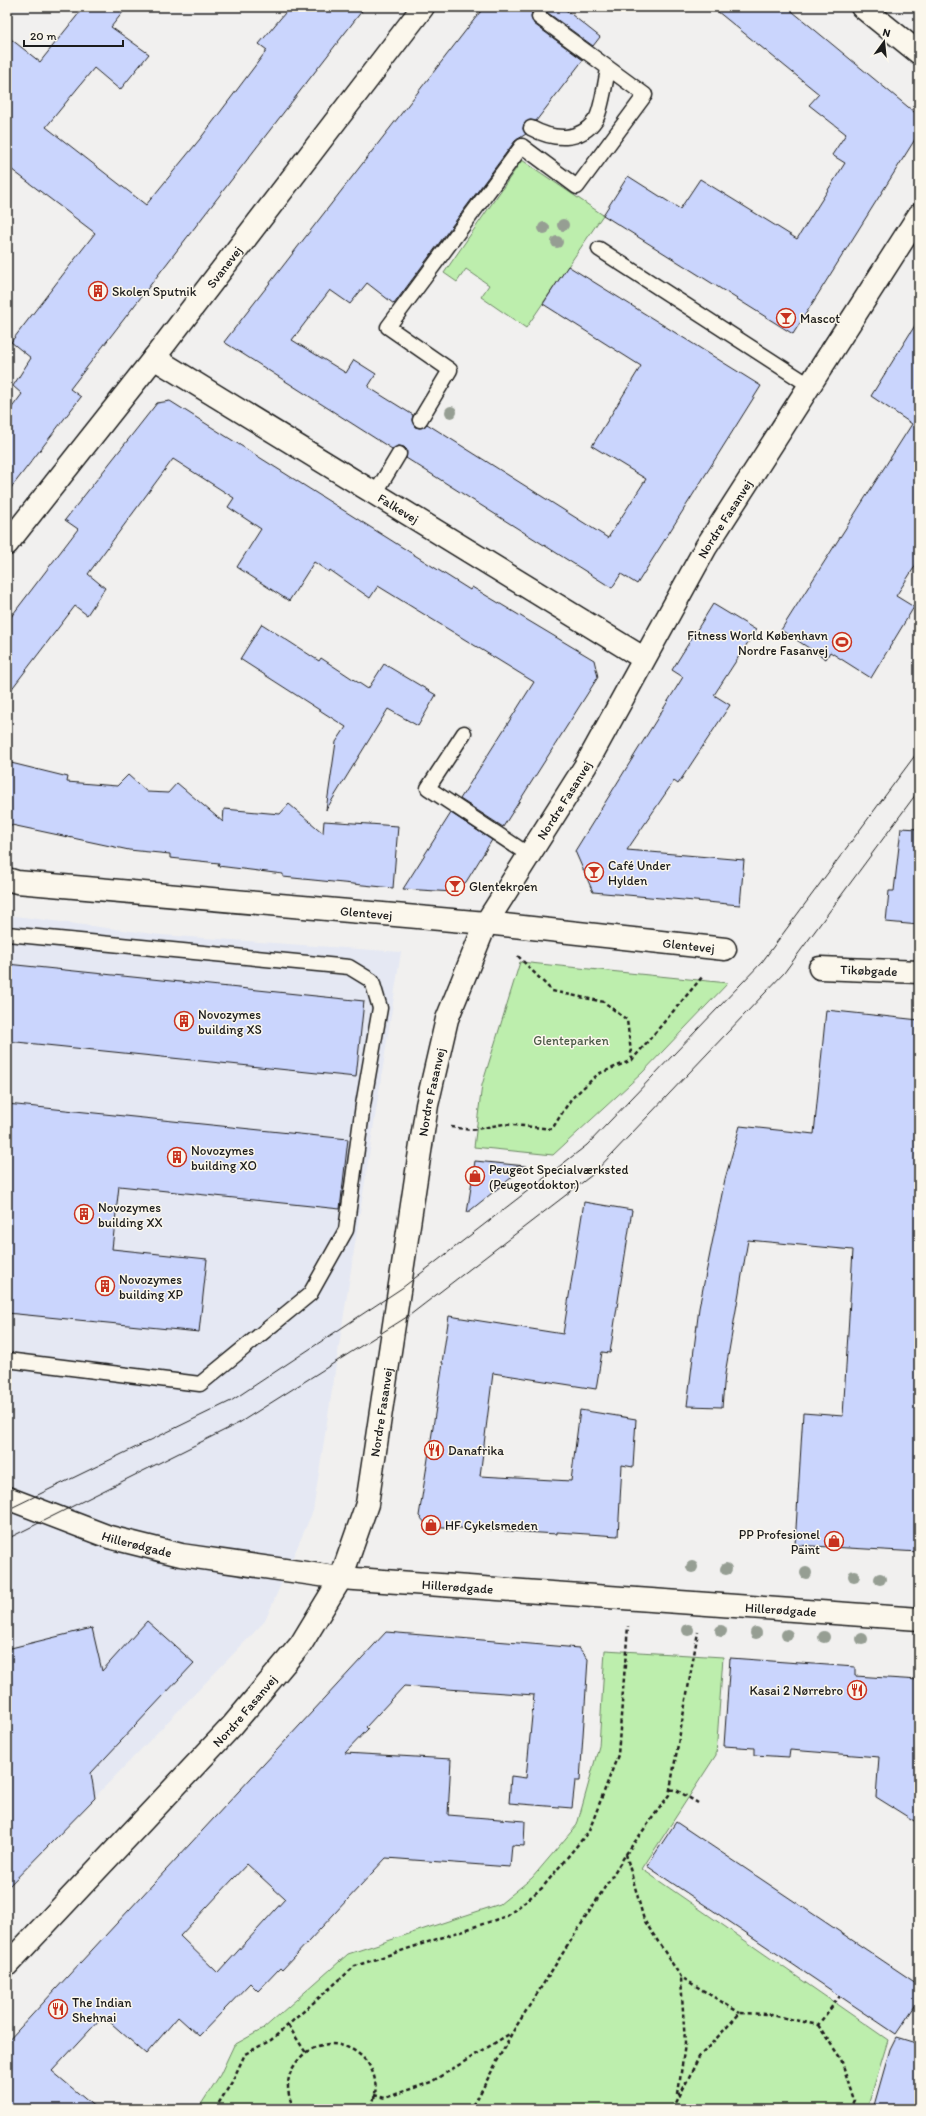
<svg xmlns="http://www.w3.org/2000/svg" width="926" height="2116" font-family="Itim,sans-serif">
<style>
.built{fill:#e5e8f3}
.green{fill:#bdeead;stroke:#6c8564}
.building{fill:#cad5fd;stroke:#1c1c1c;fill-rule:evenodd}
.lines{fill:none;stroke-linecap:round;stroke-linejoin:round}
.lane-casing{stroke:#1c1c1c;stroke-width:17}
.street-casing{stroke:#1c1c1c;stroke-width:25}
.secondary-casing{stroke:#1c1c1c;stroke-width:25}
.path{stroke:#1c1c1c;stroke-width:2.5;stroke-dasharray:4 3;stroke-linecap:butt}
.lane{stroke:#fbf7ec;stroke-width:14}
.street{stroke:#fbf7ec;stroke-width:22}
.secondary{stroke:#fbf7ec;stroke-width:22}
.tram{stroke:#1c1c1c;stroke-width:1}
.tree{fill:#969e93}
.labels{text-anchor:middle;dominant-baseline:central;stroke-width:3;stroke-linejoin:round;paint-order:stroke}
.street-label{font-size:13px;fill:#1c1c1c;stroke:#fbf7ec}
.poi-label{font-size:13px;fill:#1c1c1c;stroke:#fbf7ec;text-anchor:start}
.park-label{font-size:13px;fill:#4c5b48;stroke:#fbf7ec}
</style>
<rect width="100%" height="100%" fill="#f1f0ef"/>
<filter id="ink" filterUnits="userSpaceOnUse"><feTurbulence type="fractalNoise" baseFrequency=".025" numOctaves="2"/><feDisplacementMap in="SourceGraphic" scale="8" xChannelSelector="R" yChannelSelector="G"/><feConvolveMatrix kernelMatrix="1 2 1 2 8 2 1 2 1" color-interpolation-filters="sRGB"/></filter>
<g filter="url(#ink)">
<!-- built -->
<path class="built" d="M7 915 161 935 401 952 313 1511 265 1621 7 1888Z"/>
<!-- green -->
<path class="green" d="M522 160 603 215 526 328 481 297 489 285 466 269 457 282 444 273Z
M520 962 728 983 642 1073 553 1155 474 1147 482 1085Z
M605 1650 723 1657 716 1755 642 1869 888 2040 867 2109H198L220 2075 234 2045 263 2029 348 1954 500 1904 532 1878 577 1825 599 1746Z"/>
<!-- building -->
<path class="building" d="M84 7H127L111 27 149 54 120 90 94 68 46 127 146 205 200 139 267 50 259 44 290 7H365L70 389 81 397 7 493V414L22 394 13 386 31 358 11 342 95 233 7 166V36L40 62Z
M484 7H562L600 37 593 46 544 10 540 9 532 12 531 16 534 24 583 60 536 121 530 120 524 124 523 129 526 134 515 141 394 304 367 283 350 304 330 290 292 340 346 373 354 360 376 374 368 387 413 415 412 420 415 427 420 428 427 424 608 538 646 479 592 446 641 366 543 304 568 266 761 386 637 584 621 574 612 588 406 458 407 450 404 447 399 446 392 449 224 342Z
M712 7H787L919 116V133L793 334 603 215 628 176 680 209 700 179 797 239 845 163 832 155 846 134 809 105 819 94Z
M919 319V560L896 596 914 607 871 678 830 652 826 659 781 630 912 424 871 396Z
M170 401 470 590 472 587 594 660 598 677 503 827 460 799 534 682 378 586 370 598 330 570 329 572 314 562 289 601 237 567 261 529 228 507 234 498 173 459 88 574 105 588 87 615 75 606 7 695V622L78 529 65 520 157 403Z
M713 604 756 630 714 695 730 705 678 784 674 781 627 850 744 860 740 905 593 892 575 851 683 677 672 670Z
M262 624 319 661 321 658 368 689 384 664 436 695 418 726 388 709 326 810 336 742 346 727 240 659Z
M7 762 68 777 67 782 117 786 128 775 147 792 168 793 177 783 223 822 224 809 280 814 289 804 323 833 324 821 398 826 393 888 283 877V874L218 866 219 863 170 858V854L129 850 7 824Z
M451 813 492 840 466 882 454 892 403 889Z
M901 828 919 829V925L886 922 889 891H894Z
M7 964 364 1001 356 1077 7 1041Z
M826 1010 919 1020V1552L795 1545 803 1413 843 1416 853 1250 748 1240 725 1374 722 1407 687 1406 699 1308 725 1179 740 1126 814 1134Z
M7 1104 348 1139 340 1209 119 1186 112 1249 207 1259 199 1332 7 1313Z
M475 1161 526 1166 467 1213Z
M584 1202 632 1210 610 1353 602 1352 596 1389 493 1373 480 1476 571 1481 580 1410 636 1419 633 1467 622 1465 618 1536 557 1532V1534L428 1526 419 1516 443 1363H442L449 1316 563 1334Z
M147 1621 194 1663 91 1773 95 1798 7 1888V1649L92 1628 102 1671Z
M386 1632 579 1648 588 1659 580 1781H575L572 1808 509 1803 511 1776 526 1778 534 1695 404 1686 366 1727 368 1729 345 1753 451 1759 448 1815 525 1821 524 1846 512 1845 510 1867 386 1858 282 1970 280 1968 258 1991 250 1983 199 2036 178 2017 146 2054 103 2016 52 2071 97 2109H7V2042ZM247 1864 285 1899 218 1973 180 1936Z
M730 1658 855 1667V1676L919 1680V1824L876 1797 879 1757 790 1750 789 1757 754 1755V1748L724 1746Z
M676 1822 919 1985V2000L896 2034 647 1866Z
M896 2037 919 2044V2109H873L890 2049Z"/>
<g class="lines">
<defs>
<path id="lane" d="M531 128C553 140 580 143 596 119 601 111 606 80 608 69
M599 249 809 385
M420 420 450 370 388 327 522 146 577 187 645 95 539 17
M375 494 399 454
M464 733 428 788 529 855
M7 934 349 967 372 981 380 1008 363 1105 346 1230 310 1294 200 1384 7 1360"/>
<g id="street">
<path d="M862 7 919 53"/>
<path id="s1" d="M154 358 643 658"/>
<path id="s2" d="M7 544 154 358 423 7"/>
<path id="s3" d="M7 879 17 882 486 923 725 949"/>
<path id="s4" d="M820 968 919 972"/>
</g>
<g id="secondary">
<path id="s5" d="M7 1498 109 1537 181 1555 341 1578 919 1619"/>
<path id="s6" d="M7 1965 232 1726 301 1644 341 1578 367 1504 427 1105 447 1019 486 923 586 765 706 547 919 215"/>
</g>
</defs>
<!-- lane casing -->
<use href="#lane" class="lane-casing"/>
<!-- street casing -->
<use href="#street" class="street-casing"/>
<!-- secondary casing -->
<use href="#secondary" class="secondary-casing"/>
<!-- path -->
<path class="path" d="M518 956 552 991 604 1002 627 1020 632 1060
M451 1127 471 1130 504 1124 552 1129 571 1099 598 1074 632 1060 703 976
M670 1789 678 1791 698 1803
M626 1854 644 1920 681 1977 740 2013
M288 2025 306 2053
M818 2025 841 2059 854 2100 850 2109
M678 2094 685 2044 681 1978
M374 2095 385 2098 431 2082 511 2033
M215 2109 232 2082 245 2054 271 2040 355 1966 507 1916 542 1888 589 1831 618 1755 628 1626
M294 2109C287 2094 285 2080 294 2066 324 2017 396 2058 370 2109
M467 2109 476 2101 512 2033 626 1854 669 1795 698 1632
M673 2109 699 2057 740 2013 767 2014 818 2025 840 1996"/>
<!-- lane -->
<use href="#lane" class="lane"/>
<!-- street -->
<use href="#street" class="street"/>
<!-- secondary -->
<use href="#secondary" class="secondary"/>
<!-- tram -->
<path class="tram" d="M7 1510 231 1401 402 1288 587 1145 762 962 919 750
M7 1539 239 1423 410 1315 592 1175 784 973 919 790"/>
</g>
<!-- trees -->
<g class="tree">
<circle cx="563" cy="225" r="6"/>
<circle cx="544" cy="228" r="6"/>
<circle cx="557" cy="242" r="6"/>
<circle cx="451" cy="412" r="6"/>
<circle cx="692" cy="1567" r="6"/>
<circle cx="726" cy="1569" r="6"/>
<circle cx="806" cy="1573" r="6"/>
<circle cx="854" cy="1576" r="6"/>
<circle cx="880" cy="1579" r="6"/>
<circle cx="688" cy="1630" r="6"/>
<circle cx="721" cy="1631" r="6"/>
<circle cx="756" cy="1633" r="6"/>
<circle cx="787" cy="1635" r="6"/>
<circle cx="824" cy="1637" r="6"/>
<circle cx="862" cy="1639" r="6"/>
</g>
</g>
<!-- icons -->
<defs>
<symbol id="building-ring" viewBox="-11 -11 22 22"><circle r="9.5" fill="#fbf7ec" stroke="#c8321e" stroke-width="1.5"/><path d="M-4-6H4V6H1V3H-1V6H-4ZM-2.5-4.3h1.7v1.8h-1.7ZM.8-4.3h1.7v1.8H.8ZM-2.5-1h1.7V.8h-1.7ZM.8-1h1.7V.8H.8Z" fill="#c8321e"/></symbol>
<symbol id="bar-ring" viewBox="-11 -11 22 22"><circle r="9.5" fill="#fbf7ec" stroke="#c8321e" stroke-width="1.5"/><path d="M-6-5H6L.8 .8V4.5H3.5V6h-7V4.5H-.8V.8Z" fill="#c8321e"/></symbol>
<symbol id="stadium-ring" viewBox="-11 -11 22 22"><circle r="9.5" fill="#fbf7ec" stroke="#c8321e" stroke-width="1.5"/><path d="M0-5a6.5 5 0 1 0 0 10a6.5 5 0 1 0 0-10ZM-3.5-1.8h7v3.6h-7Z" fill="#c8321e"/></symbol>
<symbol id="shop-ring" viewBox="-11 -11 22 22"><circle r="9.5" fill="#fbf7ec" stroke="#c8321e" stroke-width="1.5"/><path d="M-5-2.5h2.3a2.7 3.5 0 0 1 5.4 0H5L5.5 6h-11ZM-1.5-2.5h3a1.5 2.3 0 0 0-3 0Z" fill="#c8321e"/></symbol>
<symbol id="restaurant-ring" viewBox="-11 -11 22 22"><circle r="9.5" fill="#fbf7ec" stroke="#c8321e" stroke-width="1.5"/><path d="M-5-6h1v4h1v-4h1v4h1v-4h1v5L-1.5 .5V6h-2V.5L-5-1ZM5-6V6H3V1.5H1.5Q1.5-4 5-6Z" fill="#c8321e"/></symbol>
</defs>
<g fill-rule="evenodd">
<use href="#building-ring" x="87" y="280" width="22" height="22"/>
<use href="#bar-ring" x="775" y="307" width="22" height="22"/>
<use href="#stadium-ring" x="831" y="631" width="22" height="22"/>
<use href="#bar-ring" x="583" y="861" width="22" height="22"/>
<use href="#bar-ring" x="444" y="875" width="22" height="22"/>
<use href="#building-ring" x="173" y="1010" width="22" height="22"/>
<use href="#building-ring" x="166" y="1146" width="22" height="22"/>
<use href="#shop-ring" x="464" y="1165" width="22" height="22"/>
<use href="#building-ring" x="73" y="1203" width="22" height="22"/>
<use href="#building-ring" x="94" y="1275" width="22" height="22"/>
<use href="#restaurant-ring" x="423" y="1439" width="22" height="22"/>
<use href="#shop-ring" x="420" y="1514" width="22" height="22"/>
<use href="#shop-ring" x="823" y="1530" width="22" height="22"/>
<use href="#restaurant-ring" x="846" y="1679" width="22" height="22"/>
<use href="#restaurant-ring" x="47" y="1998" width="22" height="22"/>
</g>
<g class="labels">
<!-- street labels -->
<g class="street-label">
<text stroke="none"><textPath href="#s2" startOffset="352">Svanevej</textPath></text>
<text stroke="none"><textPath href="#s1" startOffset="287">Falkevej</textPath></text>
<text stroke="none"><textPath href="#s6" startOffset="1656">Nordre Fasanvej</textPath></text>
<text stroke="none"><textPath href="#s6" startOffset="1332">Nordre Fasanvej</textPath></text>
<text stroke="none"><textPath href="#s3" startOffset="361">Glentevej</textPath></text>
<text stroke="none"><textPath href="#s3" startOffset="685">Glentevej</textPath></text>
<text stroke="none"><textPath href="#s4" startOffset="49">Tikøbgade</textPath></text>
<text stroke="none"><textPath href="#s6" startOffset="1008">Nordre Fasanvej</textPath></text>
<text stroke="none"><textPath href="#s6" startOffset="684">Nordre Fasanvej</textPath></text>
<text stroke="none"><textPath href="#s5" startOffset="138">Hillerødgade</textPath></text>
<text stroke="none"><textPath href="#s5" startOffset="462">Hillerødgade</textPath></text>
<text stroke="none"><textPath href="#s5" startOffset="786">Hillerødgade</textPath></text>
<text stroke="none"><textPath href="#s6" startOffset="348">Nordre Fasanvej</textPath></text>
</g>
<!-- poi labels -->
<g class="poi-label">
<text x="112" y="291">Skolen Sputnik</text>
<text x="800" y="318">Mascot</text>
<text x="828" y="635" text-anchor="end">Fitness World København<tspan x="828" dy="15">Nordre Fasanvej</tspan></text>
<text x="608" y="865">Café Under<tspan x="608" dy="15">Hylden</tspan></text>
<text x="469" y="886">Glentekroen</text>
<text x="198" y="1014">Novozymes<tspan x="198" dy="15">building XS</tspan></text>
<text x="191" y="1150">Novozymes<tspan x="191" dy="15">building XO</tspan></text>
<text x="489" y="1169">Peugeot Specialværksted<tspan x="489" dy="15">(Peugeotdoktor)</tspan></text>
<text x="98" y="1207">Novozymes<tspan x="98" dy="15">building XX</tspan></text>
<text x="119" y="1279">Novozymes<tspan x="119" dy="15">building XP</tspan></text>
<text x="448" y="1450">Danafrika</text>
<text x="445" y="1525">HF Cykelsmeden</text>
<text x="820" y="1534" text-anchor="end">PP Profesionel<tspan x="820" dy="15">Paint</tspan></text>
<text x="843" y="1690" text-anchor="end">Kasai 2 Nørrebro</text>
<text x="72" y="2002">The Indian<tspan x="72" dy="15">Shehnai</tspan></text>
</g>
<!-- park labels -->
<g class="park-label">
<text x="571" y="1040">Glenteparken</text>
</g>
</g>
<!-- margin -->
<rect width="926" height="2116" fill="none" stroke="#fbf7ec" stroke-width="24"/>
<rect x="12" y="12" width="902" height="2092" fill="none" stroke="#1c1c1c" stroke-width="1.5" filter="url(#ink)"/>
<!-- north arrow -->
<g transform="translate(884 42) rotate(15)" stroke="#fbf7ec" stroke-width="3" paint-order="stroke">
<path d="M0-3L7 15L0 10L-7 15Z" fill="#1c1c1c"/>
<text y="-6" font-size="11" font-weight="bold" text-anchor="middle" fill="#1c1c1c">N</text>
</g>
<!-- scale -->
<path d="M24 40v6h99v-6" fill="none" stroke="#1c1c1c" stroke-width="2"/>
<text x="30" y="40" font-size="12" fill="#1c1c1c" stroke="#fbf7ec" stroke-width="3" paint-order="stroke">20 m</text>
</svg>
